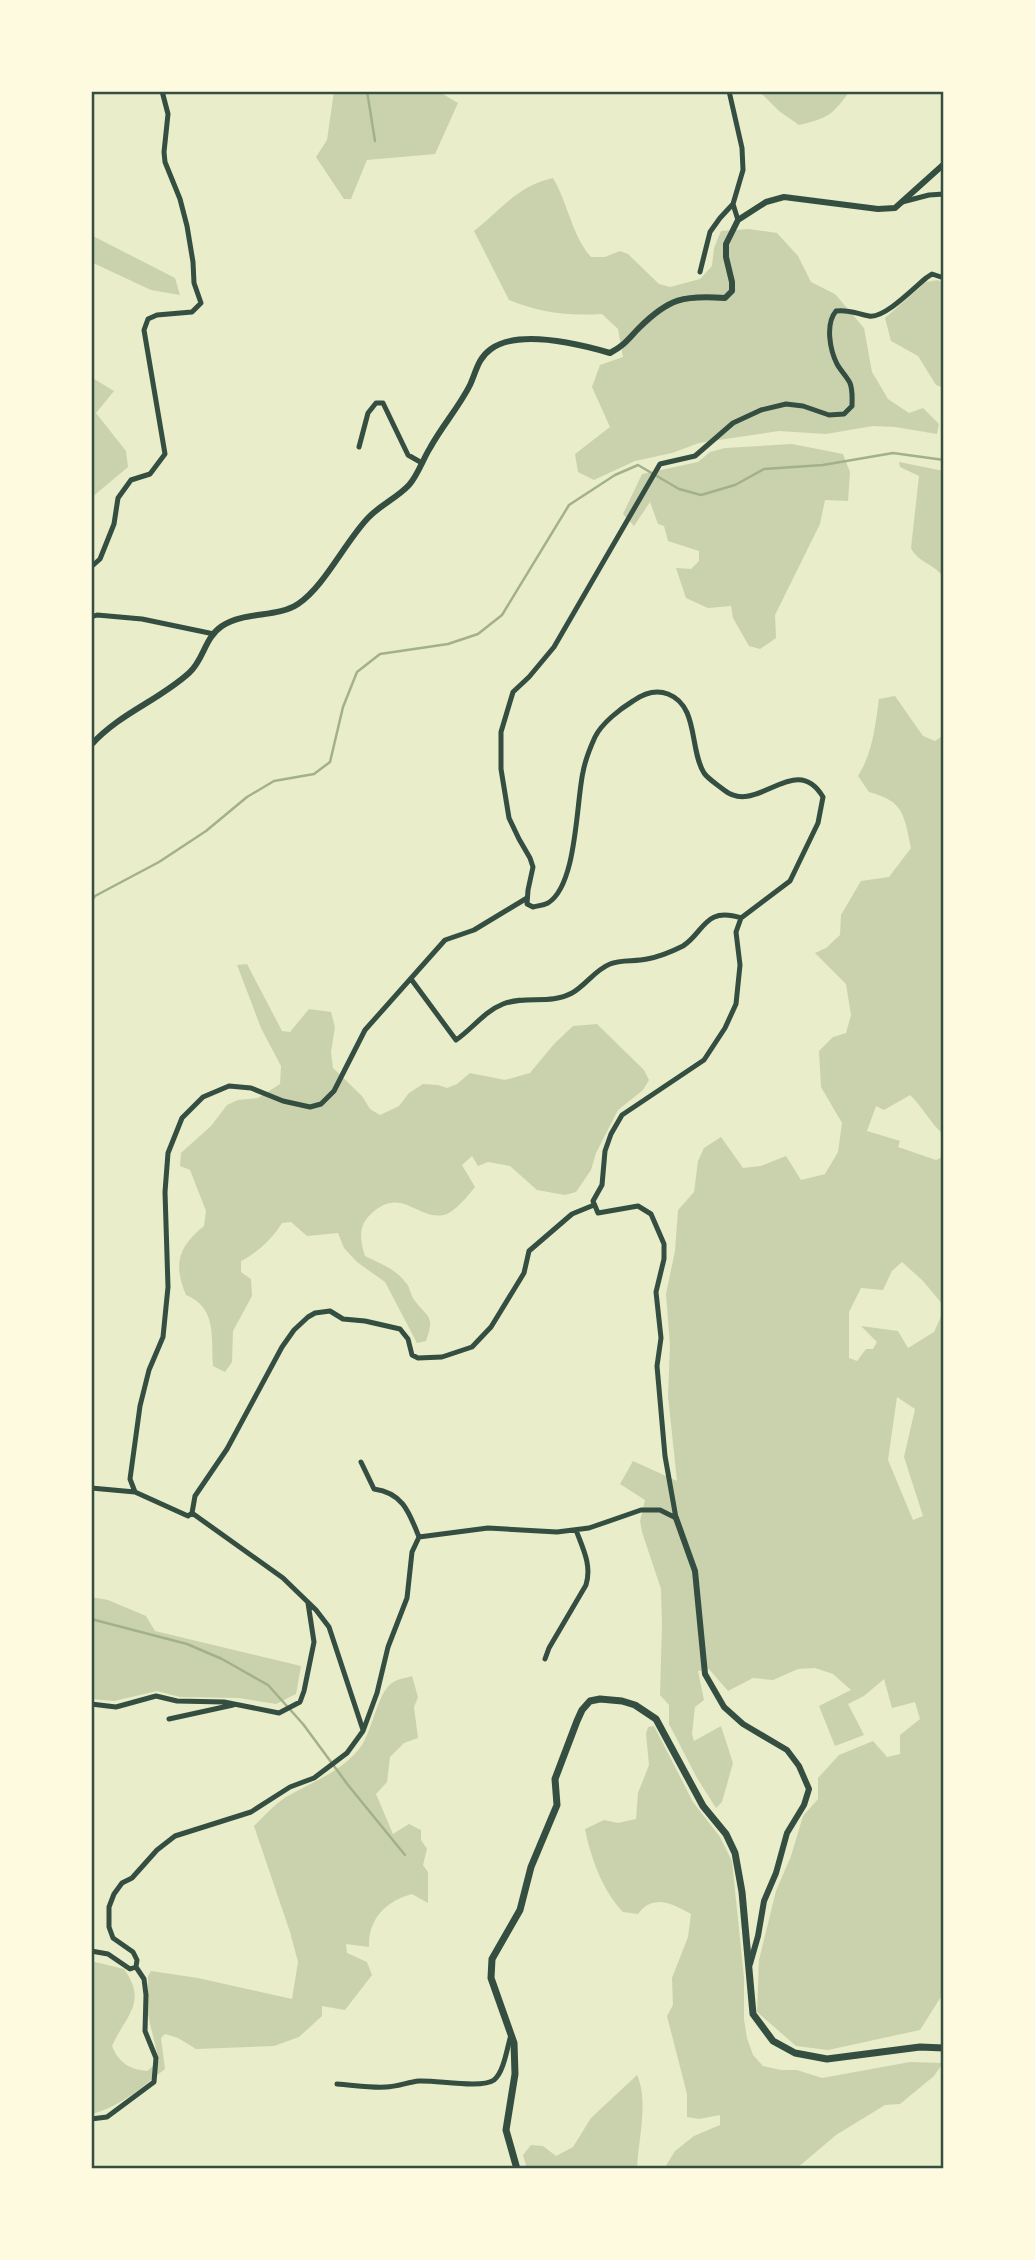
<svg xmlns="http://www.w3.org/2000/svg" width="1035" height="2260" font-family="Karla,sans-serif">
<style>
.green{fill:#cad2ad;fill-rule:evenodd}
.lines{fill:none;stroke-linecap:round;stroke-linejoin:round}
.stream{stroke:#a3b18a;stroke-width:2.5}
.minor{stroke:#344e41;stroke-width:5}
.tertiary{stroke:#344e41;stroke-width:6}
.secondary{stroke:#344e41;stroke-width:7}
.neatline{fill:none;stroke:#344e41;stroke-width:2.5}
</style>
<rect width="100%" height="100%" fill="#e9edc9"/>
<!-- green -->
<path class="green" d="M334 91H438L458 103 435 154 367 160 351 199H344L316 157 327 140Z
M759 91H850C832 115 829 118 799 125L779 111Z
M553 178C568 203 572 236 591 257H605L620 251 628 254 659 284 670 287 700 279 712 266 714 248 721 231 749 229 777 233 798 256 811 282 835 294 864 328 872 372 888 399 909 413 923 408 939 424 937 434 895 427 873 426 826 434 779 431 699 443 672 453 635 461 594 480 578 472 575 454 610 427 592 387 600 365 623 357 618 329 602 314C566 316 542 313 509 300L474 231C500 210 519 185 553 178Z
M91 235 175 278 180 295 151 290 91 262Z
M938 280 944 284V388L936 385 918 356 891 341 885 318 926 282Z
M91 377 114 391 96 413 126 451 128 467 91 498Z
M792 444 843 454 850 472 848 501 825 500 820 524 775 615 776 638 760 649 749 646 733 618 731 606 708 608 686 598 676 568 691 569 699 561V551L668 541 664 526 658 524 650 502 634 526 623 514 642 474 698 462 710 452 725 448Z
M899 462 944 471V578C934 563 918 563 911 548L919 476 900 467Z
M895 696 923 736 935 741 944 735V963L941 972 944 980V1135C930 1123 923 1107 910 1095L884 1110 876 1106 867 1131 900 1141 898 1147 936 1160 944 1156V1306L923 1281 902 1262 892 1271 883 1290 861 1288 849 1312V1358L857 1361 866 1349H873L877 1342 861 1326 898 1331 908 1348 934 1332 944 1310V1992L920 2030 828 2050 796 2046 757 2012 759 1960 776 1891 791 1856 803 1816 818 1799V1778L839 1755 873 1741 887 1757 900 1754V1735L920 1719 915 1702 892 1708 884 1679 864 1696 848 1704 864 1735 835 1746 819 1706 851 1690 833 1674 815 1668 798 1669 773 1680 753 1678 728 1691 709 1669 698 1671 704 1700 695 1707 692 1734 694 1741 721 1726 733 1763 722 1802 716 1808 697 1778 669 1724V1705L660 1695 662 1625 661 1589 642 1532 640 1521 645 1500 620 1484 633 1461 677 1481 668 1396 670 1345 666 1294 675 1251 678 1210 694 1192 698 1161 704 1148 721 1137 743 1168 761 1166 786 1156 801 1180 825 1174 838 1152 842 1123 821 1087 819 1051 833 1037 846 1033 851 1015 846 984 815 953 826 948 840 935 841 915 861 881 889 877 911 848C904 815 904 801 869 792L858 776C873 752 875 727 879 699ZM897 1397 915 1409 904 1457 923 1516 913 1520 888 1460Z
M247 964 282 1031 290 1032 309 1009 331 1012 335 1027 331 1052 333 1068 362 1096 370 1109 380 1115 399 1106 409 1093 423 1084 438 1085 447 1088 457 1084 470 1073 505 1080 530 1073 554 1044 573 1026 597 1024 644 1070 649 1080 643 1090 618 1110 596 1153 591 1170 576 1192 565 1195 537 1190 510 1166 488 1162 478 1166 472 1156 462 1165 475 1187C468 1196 457 1209 447 1214 419 1224 402 1183 370 1215 358 1226 360 1241 365 1256 379 1263 396 1269 406 1283 410 1287 410 1293 413 1298 426 1318 436 1313 426 1341L417 1343 385 1282 357 1262 344 1248 338 1233 307 1236 291 1222 282 1223C273 1238 257 1253 241 1261V1272L251 1279 252 1296 233 1331 232 1362 225 1372 213 1366C211 1336 217 1308 186 1295 173 1264 178 1247 204 1226L206 1211 190 1170 180 1166 181 1153 211 1126 227 1105 238 1100 258 1098 280 1084 281 1066 261 1028 237 965Z
M91 1597 108 1600 146 1616 155 1631 301 1666 296 1694 276 1704 239 1698 180 1697 157 1691 114 1701 91 1699Z
M412 1676 418 1697 414 1707 418 1738 404 1743 390 1757 387 1782 376 1794 393 1834 409 1824 421 1830V1840L427 1849 423 1865 428 1872V1903L412 1894C386 1901 368 1919 369 1947L346 1944 347 1953 367 1962 372 1975 345 2010 322 2006V2016L299 2037 274 2046 196 2049 178 2038 165 2034 161 2038 165 2069C143 2086 119 2108 91 2114V1961L124 1969C148 2003 126 2015 112 2046 119 2063 129 2069 147 2071L159 2061 148 2015V1976L151 1971 198 1978 292 1999 298 1962 290 1932 254 1826C264 1816 274 1805 286 1797 312 1782 344 1771 362 1745 373 1728 378 1692 392 1683 397 1679 406 1678 412 1676Z
M654 1726 693 1802 720 1837 732 1861 744 1978V2019L747 2038 753 2055 763 2066 767 2067 781 2070H797L822 2078 910 2062 943 2063 934 2076 900 2104 885 2105 836 2135 796 2169H664L675 2151 694 2136 720 2125V2115L699 2119 687 2117V2094L667 2016 673 2005 672 1978 688 1937 691 1914C673 1904 653 1893 638 1914L623 1912C602 1890 591 1858 585 1829L604 1820 618 1823 636 1819 638 1793 649 1765 646 1734 648 1727Z
M637 2075C649 2101 638 2141 637 2169H527L523 2155 531 2145 543 2146 556 2156 573 2147 591 2118Z"/>
<g class="lines">
<!-- stream -->
<path class="stream" d="M367 91 375 141
M91 902 95 896 159 862 206 831 247 797 274 781 314 774 330 762 343 707 357 672 380 654 448 644 478 634 502 615 569 505 615 475 638 465 679 489 701 495 735 485 764 469 823 465 893 453 944 460
M91 1619 187 1644 222 1659 268 1685 303 1724 348 1785 405 1855"/>
<!-- minor -->
<path class="minor" d="M729 91 742 148 743 170 733 204 738 220
M902 202 929 195 944 194
M700 272 710 232 720 218 733 204
M359 447 368 413 376 403H383L408 455 422 463
M91 567 100 559 114 524 118 498 131 480 150 474 165 454 144 330 148 319 157 315 192 312 201 303 194 283 193 262 187 226 180 199 165 162 164 152 168 114 162 91
M91 617 97 615 142 619 214 634
M527 898 474 930 445 940 365 1030 334 1091 321 1104 310 1107 283 1101 251 1088 229 1086 203 1097 182 1118 168 1153 165 1192 168 1287 163 1337 149 1370 140 1406 130 1479 135 1492 188 1516 192 1513 195 1496 227 1449 282 1347 294 1330 308 1317 315 1313 330 1311 343 1319 365 1321 400 1329 408 1339 412 1355 418 1358 442 1357 472 1347 491 1327 524 1273 529 1251 572 1214 594 1205
M411 979 456 1040C472 1029 485 1011 503 1004 526 995 550 1005 572 993 586 985 595 970 610 964 621 959 635 962 647 959 658 957 673 951 683 946 704 933 704 906 741 918
M91 1488 135 1492
M192 1513 283 1578 316 1610 329 1627 363 1730
M676 1518 665 1456 657 1366 661 1338 656 1292 664 1259V1244L651 1214 638 1206 598 1213 593 1201 602 1185 605 1151 611 1134 622 1115 704 1060 725 1028 736 1004 740 965 736 932 741 918 790 881 818 823 823 797C795 750 757 817 724 790 718 785 708 779 704 773 689 749 699 706 668 694 655 689 643 694 633 701 620 709 602 723 595 737 590 748 585 761 583 772 576 804 577 885 548 903 544 905 537 906 533 907L527 904 528 890 533 867 530 858 519 839 509 818 501 769V732L513 692 529 677 554 647 660 464 695 456 733 423 761 410 786 404 803 406 829 415 844 414 852 406C852 398 853 391 850 383 847 377 841 371 837 364 830 350 825 324 836 311 849 309 857 314 869 316 884 319 914 288 926 278L932 274 944 278
M419 1537 488 1528 557 1532 589 1528 641 1510H660L676 1518
M545 1659 549 1648 586 1585C592 1565 583 1549 576 1530
M91 1704 116 1707 156 1696 177 1701 224 1702 279 1713 300 1702 304 1691 314 1642 308 1603
M169 1719 233 1705
M91 1951 108 1954 130 1969 136 1967 137 1960 133 1952 113 1938 109 1927V1907L114 1894 122 1883 132 1878 157 1850 175 1836 251 1812 290 1787 314 1778 347 1753 363 1731 377 1693 388 1647 407 1598 412 1552 419 1537C409 1512 403 1493 374 1489L361 1462
M337 2084C353 2085 370 2088 386 2087 397 2087 408 2082 419 2081 437 2080 481 2089 494 2080 504 2072 507 2048 511 2035
M91 2119 107 2117 154 2082 156 2058 145 2031 146 1995 144 1979 136 1967"/>
<!-- tertiary -->
<path class="tertiary" d="M91 745C120 713 158 701 189 673 204 660 204 638 222 626 245 611 277 618 298 604 324 587 345 542 368 518 380 505 397 498 409 485 418 475 423 459 430 448 442 426 459 407 470 385 476 372 478 358 491 349 519 329 579 344 610 353 625 345 628 339 639 328 669 298 684 295 725 298L732 291V282L726 257V244L738 220 766 202 784 197 878 209 895 208 944 164
M676 1518 695 1571 705 1674 724 1707 743 1724 787 1750 799 1766 809 1789 804 1805 787 1833 776 1873 764 1901 758 1936 750 1964"/>
<!-- secondary -->
<path class="secondary" d="M517 2169 506 2130 515 2074 514 2043 491 1978 492 1959 520 1910 531 1867 557 1805 555 1779 577 1721 582 1710 590 1701 600 1699 622 1701 635 1705 656 1719 703 1806 726 1834 735 1853 742 1892 753 2014 773 2041 795 2053 827 2059 920 2047 944 2048"/>
</g>
<!-- border -->
<rect width="1035" height="2260" fill="none" stroke="#fefae0" stroke-width="186"/>
<rect x="93" y="93" width="849" height="2074" class="neatline"/>
</svg>
